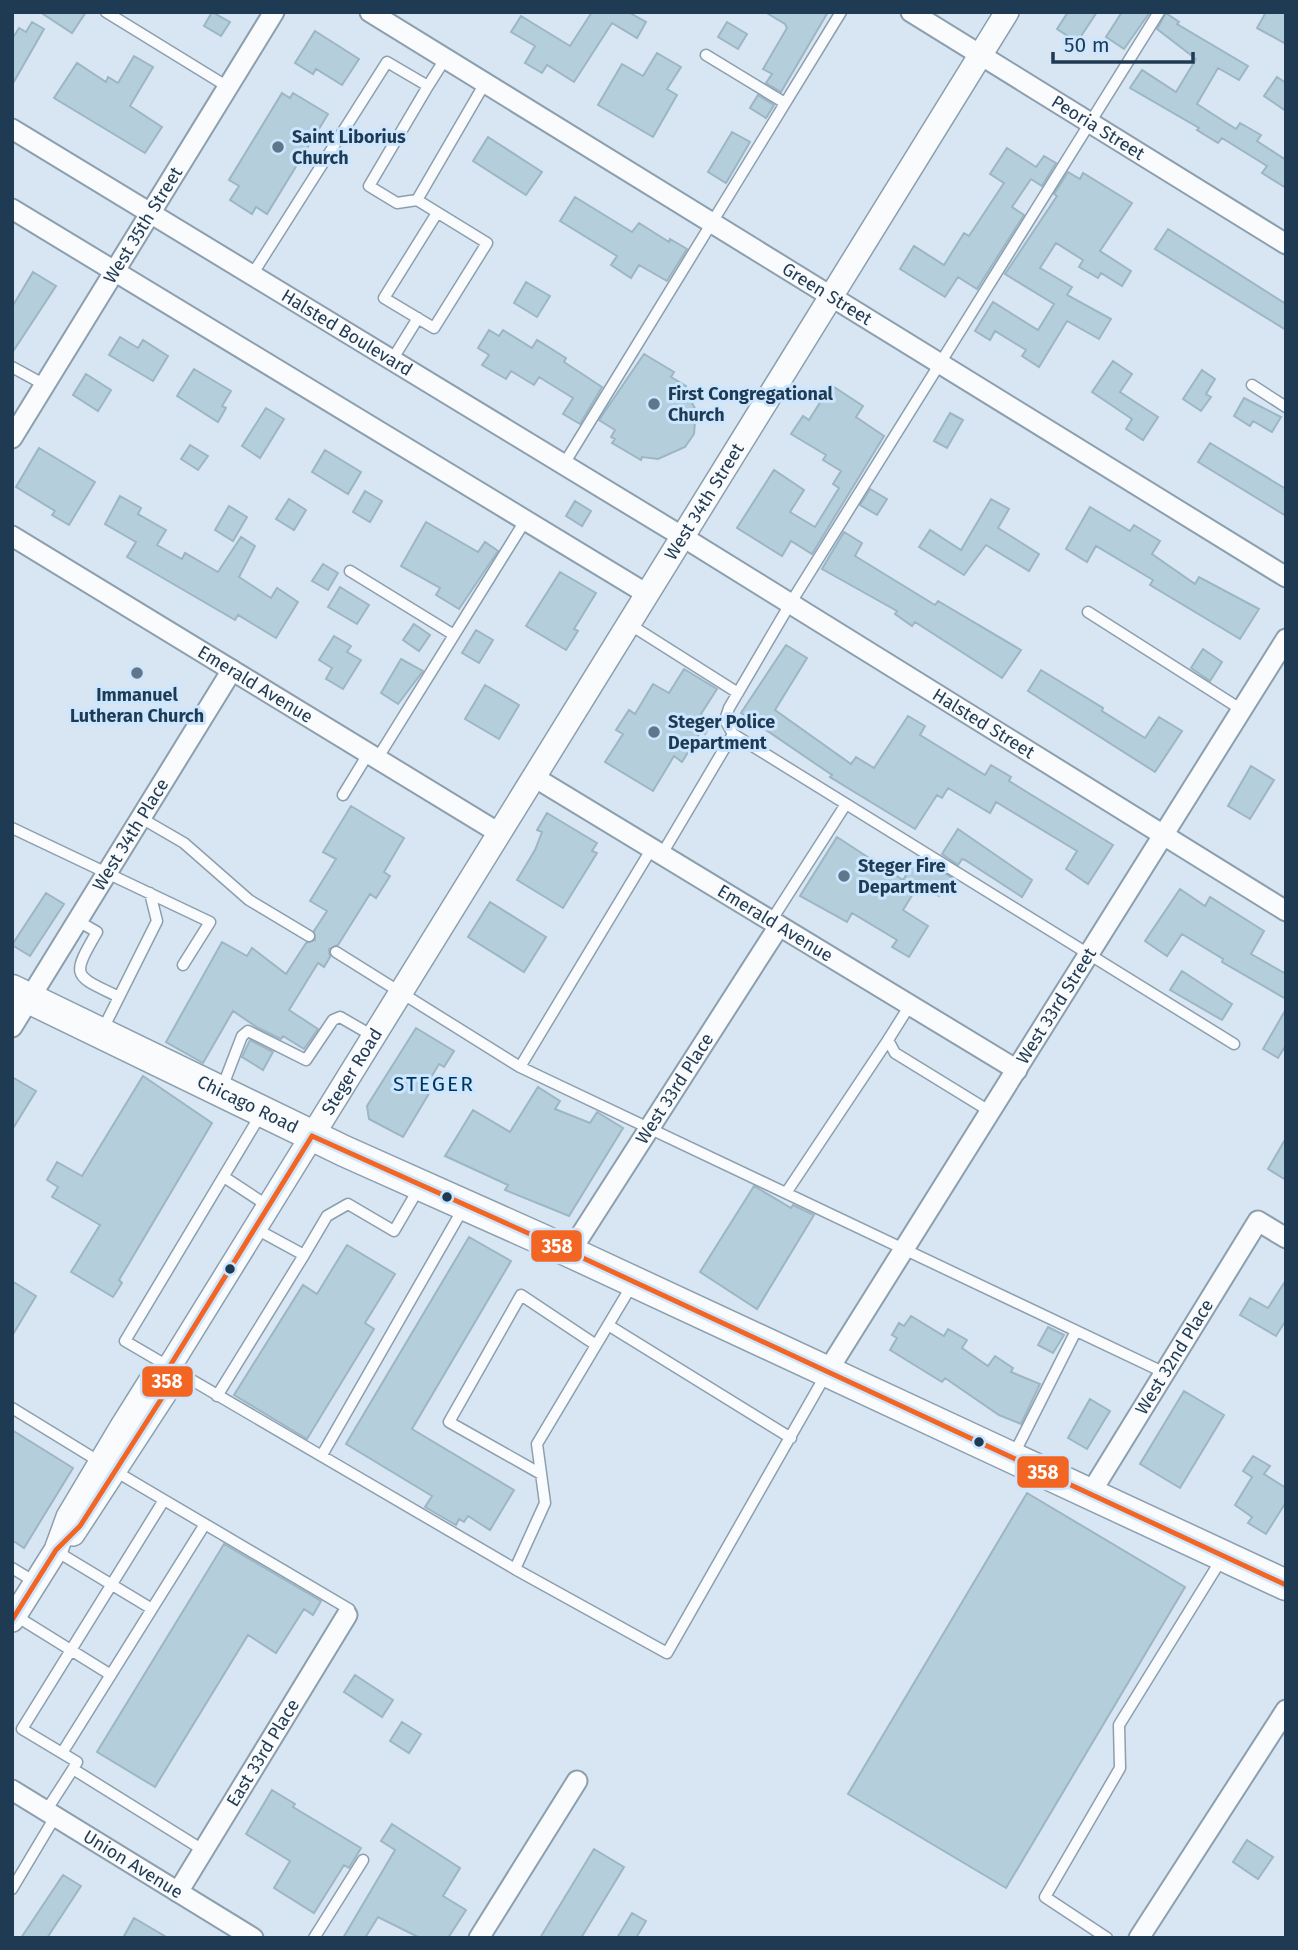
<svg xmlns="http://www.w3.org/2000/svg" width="1298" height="1950" font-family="'Fira Sans',sans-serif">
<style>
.building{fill:#b4cedc;stroke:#9cb6c4;stroke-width:2}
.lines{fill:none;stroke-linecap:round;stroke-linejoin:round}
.service-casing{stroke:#8c9faf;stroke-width:13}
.minor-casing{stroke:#8c9faf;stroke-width:23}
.tertiary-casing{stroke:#8c9faf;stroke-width:26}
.primary-casing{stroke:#8c9faf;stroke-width:33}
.service{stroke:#f9fbfd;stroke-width:10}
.minor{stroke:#f9fbfd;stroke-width:19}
.tertiary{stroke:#f9fbfd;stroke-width:23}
.primary{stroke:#f9fbfd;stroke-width:30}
.bus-1-casing{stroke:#cce6ff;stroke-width:10}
.bus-1{stroke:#f26522;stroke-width:5}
.poi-dot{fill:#60768b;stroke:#cce6ff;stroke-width:2.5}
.bus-dot{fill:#1f3a53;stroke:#cce6ff;stroke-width:2.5}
.labels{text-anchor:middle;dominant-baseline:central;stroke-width:6;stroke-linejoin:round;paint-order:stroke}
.street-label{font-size:18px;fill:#1f3a53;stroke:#cce6ff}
.poi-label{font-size:18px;font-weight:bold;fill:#1f3a53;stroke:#cce6ff;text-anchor:start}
.quarter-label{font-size:21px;letter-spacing:2px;fill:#00365e;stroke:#cce6ff}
.line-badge{stroke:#cce6ff;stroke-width:2.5}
.badge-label{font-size:19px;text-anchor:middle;font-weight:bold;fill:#fff}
</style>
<rect width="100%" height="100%" fill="#d8e6f3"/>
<!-- building -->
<path class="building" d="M40 12H86L72 33Z
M212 12 230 22 221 36 204 26Z
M592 12H628L646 22 637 38 612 23 574 82 547 65 542 73 525 63 535 46 511 32 521 16 570 46Z
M765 12H828L781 92 766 83 772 74 763 69 787 28 785 24Z
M1068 12H1097L1077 42 1057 29Z
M1122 12H1150L1124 49 1106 37Z
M1266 12H1286V44L1257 28Z
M1166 13 1179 22 1177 24 1248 66 1239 80 1218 68 1197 104 1236 129 1240 123 1261 135 1257 141 1286 160V188L1262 173 1267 166 1222 138 1218 143 1197 130 1199 128 1130 88 1142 70 1176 92 1196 59 1157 29Z
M32 22 44 29 12 85V39L19 28 26 32Z
M727 22 747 34 738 49 718 37Z
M315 31 359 59 342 85 316 69 313 74 295 63Z
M657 53 681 67 667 89 677 95 653 137 598 105 622 64 643 76Z
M134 56 153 67 130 106 162 127 145 153 54 98 77 63 106 82 108 77 118 83Z
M1277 77 1286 83V111L1264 96Z
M282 93 290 98 293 93 328 114 267 214 256 207 252 214 230 200 239 186 229 180Z
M758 95 774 105 766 118 750 108Z
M732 132 750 142 726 183 708 172Z
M488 137 542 172 526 195 473 161Z
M1007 148 1036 167 1044 156 1056 163 1042 186 1031 179 1012 207 1024 215 977 289 958 277 945 297 900 269 914 246 944 265 964 233 969 236 1004 183 990 174Z
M1068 172 1080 179 1083 173 1132 203 1100 251 1131 271 1122 286 1101 273 1098 278 1079 267 1083 260 1056 243 1040 268 1072 287 1067 295 1111 319 1099 339 1067 321 1039 367 1022 356 1026 350 995 331 990 340 975 331 993 302 1038 330 1054 304 1005 274 1057 196 1054 194Z
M575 197 632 232 639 223 669 242 670 239 687 249 667 281 639 265 631 278 611 265 617 256 560 221Z
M1168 229 1286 304V330L1155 249Z
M33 272 56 286 12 353V307Z
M526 282 550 296 537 317 514 303Z
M489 330 499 336 503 330 532 348 537 340 566 358 564 362 602 387 580 424 563 414 573 398 539 377 534 385 511 371 506 379 482 365 489 355 478 348Z
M120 337 138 348 143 340 168 356 153 381 109 355Z
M644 354 674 372 671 377 686 386 684 389 696 410 694 434 685 447 658 459 642 457 641 460 612 443 615 439 611 437 615 430 599 420Z
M1113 361 1132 374 1120 392 1158 417 1143 440 1126 429 1132 419 1092 392Z
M194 369 231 391 222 406 226 408 218 422 177 396Z
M1202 370 1215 379 1206 394 1211 397 1201 411 1183 399Z
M86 374 111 390 98 411 73 395Z
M831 385 863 406 856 417 884 436 812 554 791 541 782 556 737 528 774 470 804 490 790 512 815 527 839 488 833 484 841 471 823 460 826 455 791 434 803 416 809 420Z
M1244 398 1281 417 1272 432 1253 421 1250 426 1234 416Z
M266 408 284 419 260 458 242 446Z
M950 413 963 420 947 448 934 441Z
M1210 443 1286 489V516L1198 462Z
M190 445 208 456 198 470 181 459Z
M39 448 95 482 69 525 52 515 55 511 16 487Z
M325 450 361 472 348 494 312 472Z
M870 489 887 499 877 515 860 505Z
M365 491 382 501 370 522 353 512Z
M120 496 141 508 138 514 166 530 157 545 182 559 185 553 218 572 241 537 255 546 239 577 271 598 277 588 298 602 276 638 238 615 235 620 127 557 136 542 105 524Z
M289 499 306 510 294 530 276 519Z
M991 499 1009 509 998 528 1039 554 1029 571 986 545 964 575 919 547 930 530 961 550Z
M575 501 591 511 582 526 566 516Z
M229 506 247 517 233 541 215 530Z
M1090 507 1130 531 1134 525 1160 541 1152 554 1195 584 1199 577 1259 609 1240 639 1150 585 1153 580 1096 546 1087 562 1066 549Z
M426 522 478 552 485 542 498 551 459 609 436 595 440 588 401 566Z
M844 532 862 543 855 556 935 605 938 601 1021 650 1002 678 915 622 912 626 895 614 897 611 822 569Z
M323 564 338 573 328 590 312 581Z
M560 572 596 593 574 629 578 631 566 650 526 626Z
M340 587 369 605 357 624 328 607Z
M414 624 430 635 419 651 403 640Z
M476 630 493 640 479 663 462 653Z
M334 636 351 646 347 652 361 660 343 689 326 679 332 668 319 660Z
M786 645 807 658 775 710 851 764 856 757 874 768 908 716 925 726 920 735 985 775 991 765 1011 777 1009 781 1113 845 1088 884 1066 869 1077 851 996 802 990 813 948 788 942 798 937 795 915 829 830 777 832 775 741 713Z
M1203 649 1222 662 1210 681 1191 668Z
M401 659 423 671 398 704 381 693Z
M684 669 717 689 701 714 713 721 705 734 701 731 682 762 674 756 653 791 605 762 623 734 616 730 629 710 635 714 653 684 669 693Z
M1041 670 1103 708 1102 711 1145 738 1159 717 1182 731 1155 772 1028 691Z
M485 685 519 705 499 739 465 719Z
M1251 766 1274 780 1250 819 1228 806Z
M351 806 404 838 384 872 390 876 376 898 370 894 338 945 329 949 330 957 324 967 318 963 289 1010 318 1029 304 1049 283 1036 281 1039 258 1028 233 1011 203 1063 166 1042 222 942 247 956 252 948 286 974 306 943 315 940 314 931 327 911 310 901 336 859 323 852Z
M547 813 597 843 592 851 597 853 563 908 517 880 535 850 542 832 537 830Z
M958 829 1032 880 1022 897 965 860 962 859 958 865 942 854Z
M837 837 903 880 917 857 951 877 939 896 919 884 903 910 928 926 909 957 892 947 897 940 852 913 847 922 800 896Z
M1180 889 1205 906 1210 897 1264 931 1251 954 1286 974V999L1222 962 1223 959 1182 934 1167 956 1145 941Z
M46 893 64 904 30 956 12 945Z
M490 902 546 937 524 972 468 937Z
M1182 971 1232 1004 1222 1020 1170 990Z
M1286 1009V1045L1278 1058 1263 1049Z
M416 1028 454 1051 444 1067 439 1064 424 1089 430 1092 403 1137 369 1119 367 1106Z
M250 1040 273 1052 263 1070 242 1057Z
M143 1076 212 1123 119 1280 122 1283 113 1297 71 1272 100 1225 52 1197 58 1187 47 1180 57 1162 82 1176Z
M12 1077 36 1091 12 1130Z
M538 1087 560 1101 555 1109 590 1123 597 1112 623 1128 569 1216 505 1190 508 1185 445 1156 473 1110 510 1132Z
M1286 1138V1180L1268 1169Z
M754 1186 791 1208 793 1205 814 1215 757 1309 700 1272Z
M469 1237 511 1261 412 1429 514 1490 490 1530 468 1516 464 1522 459 1519 456 1525 425 1507 432 1496 346 1444Z
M347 1245 395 1274 365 1323 374 1329 307 1439 234 1395 303 1285 317 1294Z
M1286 1280V1320L1276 1336 1240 1315 1250 1298 1268 1308Z
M12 1281 36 1296 12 1336Z
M911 1316 944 1336 948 1329 967 1340 962 1348 988 1366 995 1356 1013 1368 1011 1372 1040 1384 1021 1424 999 1415 945 1378 942 1382 890 1350 897 1338 892 1335 899 1323 904 1326Z
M1048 1327 1064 1335 1053 1353 1038 1345Z
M1184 1391 1224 1415 1180 1488 1140 1464Z
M1090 1399 1110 1411 1087 1449 1068 1438Z
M12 1430 73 1468 24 1548 12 1540Z
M1253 1456 1270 1466 1264 1474 1286 1488V1502L1266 1534 1248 1523 1252 1517 1235 1505 1252 1477 1243 1471Z
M1027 1493 1185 1587 1006 1888 848 1794Z
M224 1544 321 1601 313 1615 304 1609 276 1653 248 1635 155 1787 97 1752Z
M355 1675 393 1700 382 1717 344 1692Z
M402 1722 421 1734 409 1753 390 1741Z
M272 1790 295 1804 293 1807 361 1848 349 1868 344 1865 314 1913 274 1888 290 1861 246 1834Z
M392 1824 460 1868 443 1896 466 1910 448 1938H420L378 1917 365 1938H343L395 1850 381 1841Z
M1247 1840 1273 1857 1258 1879 1233 1862Z
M594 1849 624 1867 581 1938H540Z
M63 1875 81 1886 47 1938H21Z
M632 1913 646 1921 636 1938H617Z
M134 1918 168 1938H123Z"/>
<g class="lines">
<defs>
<path id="service" d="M106 12 228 87
M1159 12 790 604 729 708 725 720 733 734 1234 1044
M706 55 785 103
M428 86 445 59
M417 200 487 243 434 328 384 298 437 213
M252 275 387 62 428 86 369 186 397 203 417 200 485 83
M392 360 418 318
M12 367 45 385
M1252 385 1286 407
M564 464 841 12
M350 571 454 635
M1088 612 1242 710
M629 624 738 693
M377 759 525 521
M343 795 368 754
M141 818 184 843 249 900 309 936
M12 828 210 922 183 965
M662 854 733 734
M78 921 97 932C70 978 74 975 119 997
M771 921 846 804
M336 952 520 1067 1165 1373
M910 1005 888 1040 895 1053 991 1112
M103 1029 157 921 150 893
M520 1067 652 848
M222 1088 242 1036 248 1031 306 1060 333 1020 340 1017 373 1036
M261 1114 125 1341 515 1569 667 1653 825 1376
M224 1177 268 1206
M786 1193 888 1040
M256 1229 304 1255 327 1216 348 1204 394 1231 419 1188
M608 1325 791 1438
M217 1396 304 1255
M12 1408 100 1462
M1014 1454 1076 1331
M322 1455 464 1207
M541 1474 449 1422 521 1295 596 1345
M164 1500 349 1609 347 1614
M56 1551 152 1609
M12 1568 35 1582
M515 1569 545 1503 537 1444 632 1285
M16 1616 111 1675
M62 1753 205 1524
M73 1769 77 1762 22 1729 164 1500 115 1471
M46 1811 73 1769 203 1850
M12 1889 55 1817
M314 1938 363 1860
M1107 1938 1045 1897 1120 1768 1119 1725 1221 1560"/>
<g id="minor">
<path id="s1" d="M370 12 1286 577"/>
<path id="s2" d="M911 12 1286 244"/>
<path id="s3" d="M12 129 683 537 1286 911"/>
<path d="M12 209 647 594"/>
<path id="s4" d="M12 438 274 12"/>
<path id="s5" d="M12 536 499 833"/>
<path id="s6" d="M534 777 1017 1070"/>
<path id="s7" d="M12 1027 232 670"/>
<path id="s8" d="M570 1252 779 926"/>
<path id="s9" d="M827 1372 1286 639"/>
<path id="s10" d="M1090 1494 1258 1221 1286 1238"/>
<path id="s11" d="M12 1790 253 1938"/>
<path id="s12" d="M178 1892 347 1615"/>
<path d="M479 1938 577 1781"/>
<path d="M1139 1938 1286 1710"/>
</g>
<g id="tertiary">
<path d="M73 1534 167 1390 168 1369"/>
<path id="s13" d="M12 1620 56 1550 68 1517 121 1428 151 1380 168 1369 1007 12"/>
</g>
<g id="primary">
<path id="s14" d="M12 990 344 1151 570 1252 1286 1585"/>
</g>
</defs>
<!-- service casing -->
<use href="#service" class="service-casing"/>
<!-- minor casing -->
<use href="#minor" class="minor-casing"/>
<!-- tertiary casing -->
<use href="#tertiary" class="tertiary-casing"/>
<!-- primary casing -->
<use href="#primary" class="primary-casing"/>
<!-- service -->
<use href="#service" class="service"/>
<!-- minor -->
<use href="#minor" class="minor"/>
<!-- tertiary -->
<use href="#tertiary" class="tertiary"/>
<!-- primary -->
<use href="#primary" class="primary"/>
<defs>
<path id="bus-1" d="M312 1136 570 1252 1286 1585
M12 1620 56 1550 80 1526 167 1390 168 1369 312 1136"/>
</defs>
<!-- bus-1 casing -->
<use href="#bus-1" class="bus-1-casing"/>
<!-- bus-1 -->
<use href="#bus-1" class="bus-1"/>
</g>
<!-- markers -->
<g class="poi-dot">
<circle cx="278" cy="147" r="7"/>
<circle cx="654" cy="404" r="7"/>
<circle cx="137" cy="673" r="7"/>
<circle cx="654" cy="732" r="7"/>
<circle cx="844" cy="876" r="7"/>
</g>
<g class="bus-dot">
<circle cx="447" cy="1197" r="6"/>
<circle cx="230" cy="1269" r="6"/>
<circle cx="979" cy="1442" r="6"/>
</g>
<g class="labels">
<!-- street labels -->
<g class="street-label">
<text stroke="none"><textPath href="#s2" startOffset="220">Peoria Street</textPath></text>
<text stroke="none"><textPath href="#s4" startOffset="250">West 35th Street</textPath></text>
<text stroke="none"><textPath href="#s1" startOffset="537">Green Street</textPath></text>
<text stroke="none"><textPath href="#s3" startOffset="392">Halsted Boulevard</textPath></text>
<text stroke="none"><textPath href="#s13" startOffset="1318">West 34th Street</textPath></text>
<text stroke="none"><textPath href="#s5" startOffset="285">Emerald Avenue</textPath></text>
<text stroke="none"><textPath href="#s3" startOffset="1139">Halsted Street</textPath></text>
<text stroke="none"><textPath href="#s7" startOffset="226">West 34th Place</textPath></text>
<text stroke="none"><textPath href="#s6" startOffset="282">Emerald Avenue</textPath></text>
<text stroke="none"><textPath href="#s9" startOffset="432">West 33rd Street</textPath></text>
<text stroke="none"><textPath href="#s13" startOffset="648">Steger Road</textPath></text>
<text stroke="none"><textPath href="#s8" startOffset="194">West 33rd Place</textPath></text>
<text stroke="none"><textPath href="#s14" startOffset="262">Chicago Road</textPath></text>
<text stroke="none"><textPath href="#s10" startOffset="161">West 32nd Place</textPath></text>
<text stroke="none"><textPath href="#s12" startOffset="163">East 33rd Place</textPath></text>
<text stroke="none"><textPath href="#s11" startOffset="142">Union Avenue</textPath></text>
</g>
<!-- poi labels -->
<g class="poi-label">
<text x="292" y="137">Saint Liborius<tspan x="292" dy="21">Church</tspan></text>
<text x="668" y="394">First Congregational<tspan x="668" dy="21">Church</tspan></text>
<text x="137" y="695" text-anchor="middle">Immanuel<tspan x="137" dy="21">Lutheran Church</tspan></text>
<text x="668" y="722">Steger Police<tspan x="668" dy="21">Department</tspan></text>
<text x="858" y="866">Steger Fire<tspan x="858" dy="21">Department</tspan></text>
</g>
<!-- quarter labels -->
<g class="quarter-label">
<text x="434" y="1084">STEGER</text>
</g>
</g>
<g class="line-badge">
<rect x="530" y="1229" width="53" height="34" rx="7" fill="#f26522"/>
<rect x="141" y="1365" width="53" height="33" rx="7" fill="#f26522"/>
<rect x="1016" y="1455" width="54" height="34" rx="7" fill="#f26522"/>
</g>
<g class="badge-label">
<text x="557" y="1253">358</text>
<text x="167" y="1388">358</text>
<text x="1043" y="1479">358</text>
</g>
<!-- border -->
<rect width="1298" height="1950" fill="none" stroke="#1f3a53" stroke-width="28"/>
<!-- scale -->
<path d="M1053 52v10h140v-10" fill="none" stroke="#1f3a53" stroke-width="3.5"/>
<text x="1064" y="52" font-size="21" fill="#1f3a53" stroke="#cce6ff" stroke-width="5" paint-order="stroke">50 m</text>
</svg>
